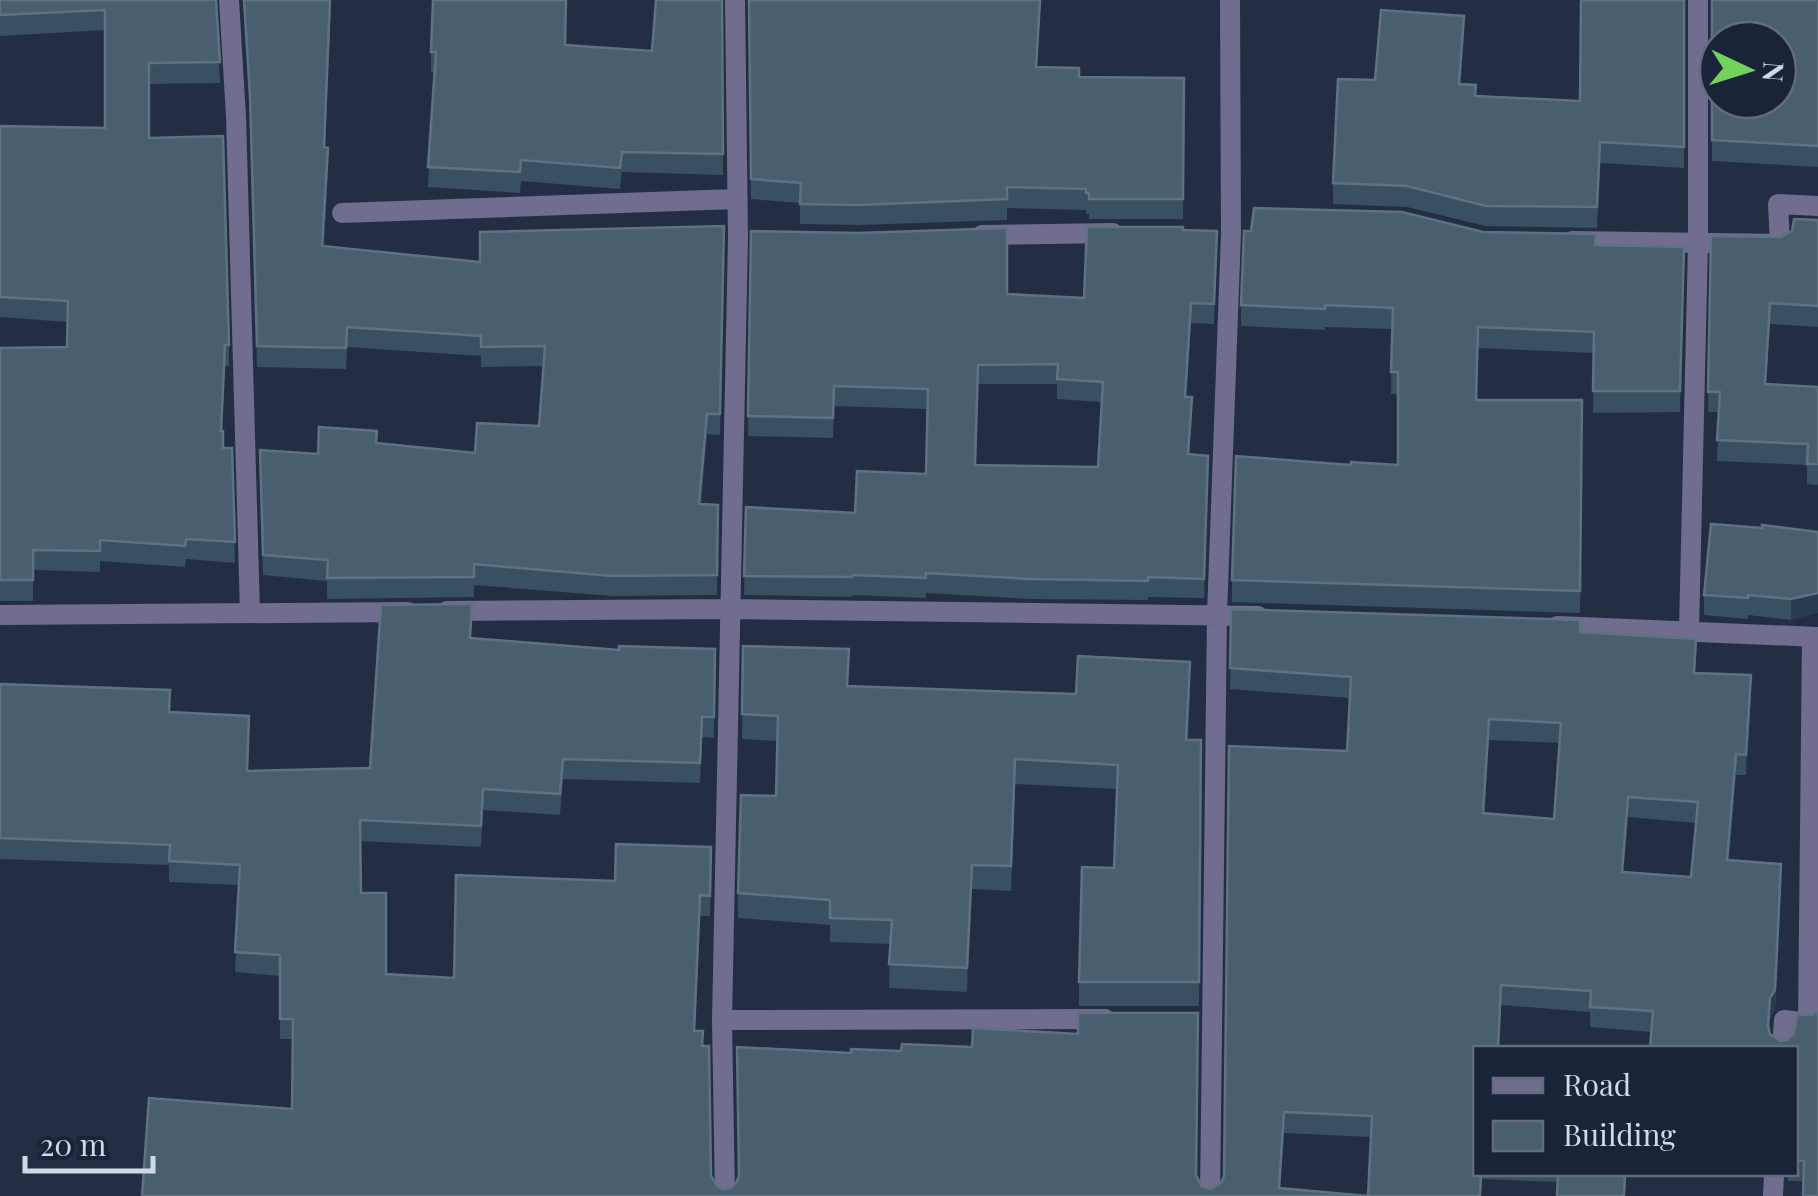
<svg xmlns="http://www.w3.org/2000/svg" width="1818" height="1196" font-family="'Playfair Display',serif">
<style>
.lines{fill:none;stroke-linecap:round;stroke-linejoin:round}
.street{stroke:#706d8f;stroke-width:20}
.wall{fill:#385061;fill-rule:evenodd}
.shaded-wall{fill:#293c4f}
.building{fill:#495f6f;stroke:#5e7282;stroke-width:2.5;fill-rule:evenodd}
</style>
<rect width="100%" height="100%" fill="#232e44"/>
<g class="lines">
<!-- street -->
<path class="street" d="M229 0 236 116 250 613
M342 213 736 199
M982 235 1113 233
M1572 241 1780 244 1778 204 1818 206
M447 611 729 609 1258 616
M0 615 408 612
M1557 626 1818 637
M1689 630 1698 243V0
M722 1020 1105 1019
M1782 1048 1784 1020 1808 1023 1812 637
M725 1196 722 1020 738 237 735 0
M1210 1196 1217 615 1231 233 1230 0
M1773 1196 1774 1174"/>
</g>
<!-- wall -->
<path class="wall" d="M0 0H216L220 83 149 84V138L229 345V366H225L222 431 223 448H232L235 563 186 559 185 567 100 561V572L33 570V601H0V348L67 347V322L0 317V126L105 128V30L0 36Z
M243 0H331L325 147 328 168 324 246 480 262 724 226 720 435 707 434 701 505H718L717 595 612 596 474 585V597L327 599V581L263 575 260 450 318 454 377 443 475 453 539 426 544 366 481 367V356L347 347 346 369 257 367 250 116Z
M722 0 723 175 622 172 620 189 521 181 520 193 428 187 434 73 431 72V52L565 45 652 51Z
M749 0H1041L1037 67 1079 77 1184 78 1183 219H1089V214H1086V210L1007 208V220L858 225 800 224V203L751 199Z
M1684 0V168L1600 163 1597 228 1486 226 1407 207 1333 204V183L1375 80 1464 37 1460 84 1476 96 1580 101Z
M1712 0H1818V167L1712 161Z
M1818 220V327L1770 324 1766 384 1818 387V485L1807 484V465L1717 461 1719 412H1708L1711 236 1781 237Z
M751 231 1007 294 1084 298 1217 231 1214 324 1191 323 1186 397 1192 417 1189 454 1208 456 1204 598 1148 597V600L1030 599 926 593V598L853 595 852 597 744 595 746 507 855 513 926 474 927 409 834 406 833 438 748 436ZM978 384H1057V399L1101 402 1098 467 976 465Z
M1251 231 1483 232 1596 245 1684 247 1680 412 1593 413 1594 353 1478 348 1477 400H1582L1580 613 1232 602V580L1351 465H1398V394H1391L1392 329 1325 327V330L1241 326V305Z
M1818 532 1791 620 1748 615V619L1704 615V595Z
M1231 609 1580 632 1696 673 1751 696 1746 775H1736L1729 861 1781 885 1775 1010 1770 1019V1034L1780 1041 1787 1040 1813 1015 1803 1181H1788V1174H1796V1048L1651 1032 1590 1027V1012L1501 1005 1499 1048H1476V1174H1626L1625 1196H1557L1558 1182 1482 1179 1481 1196H142L292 1109 293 1039H280V976L235 972 239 885 169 882V865L0 859V684L170 712 249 736 248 771 370 768 472 638 619 650 715 649 714 738 702 737 700 783 563 779 560 815 483 810 481 847 360 841 361 893 386 974 454 978 615 881 711 847 710 916H700L695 1031 702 1046 711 1176 718 1187 724 1189 1196 1176 1202 1187 1211 1189 1221 1183 1347 751 1350 698 1230 689ZM1489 740 1560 743 1554 819 1484 813ZM1628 817 1696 823 1691 877 1623 872ZM1284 1133 1371 1137 1368 1196 1280 1188Z
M743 646 848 686 1076 694 1190 687 1188 740H1201L1199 1006H1079V982L1114 868 1117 789 1015 784 1011 891 972 889 967 992 889 988 890 944 830 942V925L738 918V893L776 796 777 741 742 739Z"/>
<!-- shaded-wall -->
<path class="shaded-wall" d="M1464 16V37L1459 105V84Z
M328 148V168L322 267V246Z
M1191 303V323L1185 416V397Z
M707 414V434L699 525V504Z
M1818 593V613L1791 620V599Z
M1751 675V696L1746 775V755Z
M1489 719V740L1483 833V813Z
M1736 754V775L1727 881V860Z
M1628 797V817L1622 893V872Z
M1781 864 1775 1010 1770 1019 1768 1047V1026Z
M972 865V889L967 992V968Z
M1284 1112V1133L1279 1196Z"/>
<!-- building -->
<path class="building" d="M0 0H216L220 62 149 63V138L223 136 229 345H225L221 431H223V448H232L235 542 186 539 185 546 100 540V551L33 550V580H0V348L67 347 68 301 0 297V126L105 128V10L0 15Z
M244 0H330L324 147 328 148 322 246 480 262V232L724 226 720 414H707L699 504 718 505 717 575 612 576 474 564V577L327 578 328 560 263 555 260 450 318 454 319 427 377 431 376 443 475 453 477 423 539 426 545 346 481 347V336L347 327 346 348 257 346 250 95Z
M433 0H566L565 45 652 51 656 0H722L723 154 622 152 620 168 521 160 520 172 428 167 436 52H431Z
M749 0H1040L1036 67 1079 68V77L1184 78 1183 199H1089V193H1086V189L1007 187V199L858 205 800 204 801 183 751 179Z
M1581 0H1684V147L1600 142 1597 207 1486 206 1407 186 1333 183 1338 79 1375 80 1381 10 1464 16 1459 84 1476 85 1475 96 1580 101Z
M1712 0H1818V146L1712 140ZM1718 40H1778V100H1718Z
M1254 208 1402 212 1483 232 1596 234 1595 245 1684 247 1680 391H1593L1594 332 1478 327 1476 400H1582L1580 591 1232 580 1236 456 1351 465V462L1398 465V372H1391L1393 308 1325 305V309L1241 305 1244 231H1251Z
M1794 219 1818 220V306L1770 303 1765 384 1818 387V464H1807L1808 444 1717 440 1720 392H1708L1711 236 1781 237 1792 231Z
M1087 227H1183V230L1217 231 1214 304 1191 303 1185 397H1192L1188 454 1208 456 1204 579 1148 577V581L1030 579 926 573V578L853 575 852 577 744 576 746 507 855 513 857 471 926 474 928 389 834 386 833 418 748 416 751 231 858 233 1007 228V294L1084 298ZM1058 364 1057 379 1103 382 1098 467 975 465 978 365Z
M1711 524 1762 528V525L1818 532V593L1791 599 1748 595V598L1704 595Z
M472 604 470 638 619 650V646L715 649 714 717H702L700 763 563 759 560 794 483 789 481 826 360 820 361 893H386V974L454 978 456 875 615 881 616 844 711 847 710 896 700 895 694 1031H703L702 1046H709L711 1176 718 1187 724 1189 731 1188 736 1183 739 1176 737 1047 851 1053V1049L901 1051 902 1044 972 1047 973 1028 1078 1034V1013H1198L1196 1175 1202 1187 1211 1189 1221 1183 1224 1176 1229 746 1347 751 1351 677 1230 668 1231 609 1580 620V632L1696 639 1694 673 1751 675 1746 755 1736 754 1727 860 1781 864 1775 990 1770 998 1768 1026 1770 1034 1780 1041 1787 1040 1794 1034 1797 1015H1813L1818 1011V1196H1803L1804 1161 1796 1160V1048H1650L1653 1011 1590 1007 1591 991 1501 985 1498 1048H1476V1174H1481L1480 1196H142L149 1098 292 1109 293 1019H280V955L235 952 240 865 169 861 170 845 0 838V684L170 690 169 712 249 716 247 771 370 768 381 605ZM1489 719 1561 723 1554 819 1483 813ZM1628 797 1698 802 1691 877 1622 872ZM1284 1112 1372 1116 1368 1196 1279 1188Z
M743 646 849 649 847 686 1076 694 1078 656 1190 662 1186 740H1201L1199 982H1079L1082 867 1114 868 1118 765 1015 759 1011 866 972 865 967 968 889 964 892 920 830 918V900L738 893 741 795 776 796 778 716 742 714Z
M1558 1174H1625L1624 1196H1557Z"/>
<!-- legend -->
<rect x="1473" y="1046" width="325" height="130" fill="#1a2439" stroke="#636c7e" stroke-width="2.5"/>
<rect x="1493" y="1078" width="50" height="15" fill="#706d8f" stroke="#636c7e" stroke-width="2.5"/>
<text x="1563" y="1096" font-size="30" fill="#d1d8e6">Road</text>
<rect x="1493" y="1121" width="50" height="30" fill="#495f6f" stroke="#636c7e" stroke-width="2.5"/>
<text x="1563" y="1146" font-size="30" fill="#d1d8e6">Building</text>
<!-- north arrow -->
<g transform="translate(1748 70) rotate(94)"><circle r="48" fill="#1a2439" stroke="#636c7e" stroke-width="2.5"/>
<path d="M0-8L18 38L0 25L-18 38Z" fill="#71d25e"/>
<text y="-15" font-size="28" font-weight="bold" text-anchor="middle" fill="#d1d8e6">N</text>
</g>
<!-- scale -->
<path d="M25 1156v15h128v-15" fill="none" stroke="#d1d8e6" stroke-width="5"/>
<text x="40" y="1156" font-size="30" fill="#d1d8e6" stroke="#1a2439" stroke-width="8" paint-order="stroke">20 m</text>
</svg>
